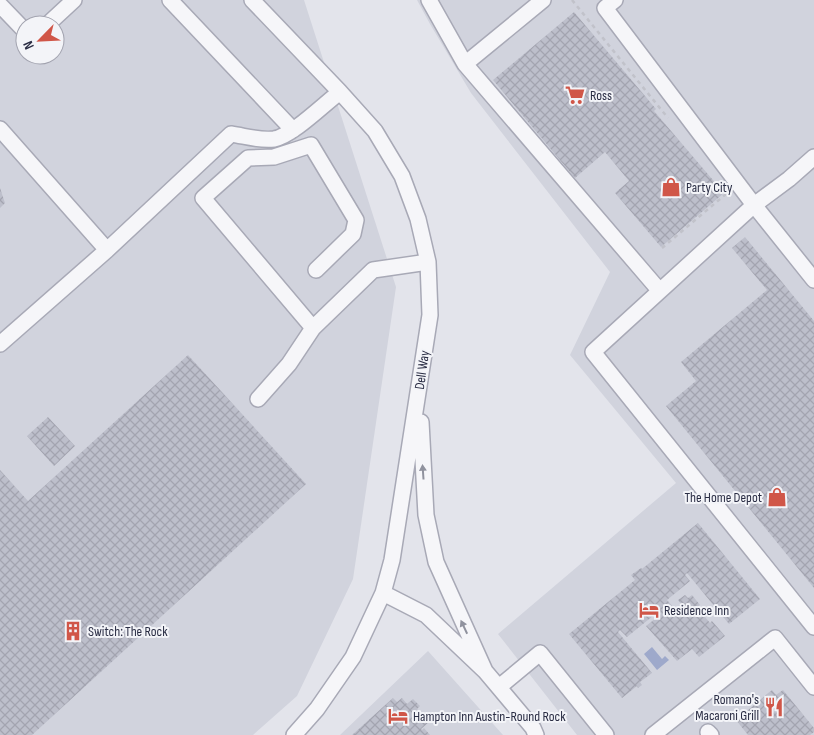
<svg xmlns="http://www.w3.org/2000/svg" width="814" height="735" font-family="'Sofia Sans Condensed',sans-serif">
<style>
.built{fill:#d1d3dd;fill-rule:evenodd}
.water{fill:#9ea9cb}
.building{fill:url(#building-cross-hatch)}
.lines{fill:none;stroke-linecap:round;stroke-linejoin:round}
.minor-casing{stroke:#a8a9b6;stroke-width:18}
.path{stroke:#c1c2ca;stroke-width:2.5;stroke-dasharray:4 4;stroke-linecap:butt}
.minor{stroke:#f6f6f9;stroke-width:15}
.oneway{fill:#90929e}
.labels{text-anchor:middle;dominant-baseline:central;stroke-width:4;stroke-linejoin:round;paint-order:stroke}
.poi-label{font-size:14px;fill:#2a2d44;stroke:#f3f4f8;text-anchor:start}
.street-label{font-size:14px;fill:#2a2d44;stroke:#f3f4f8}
</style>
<defs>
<pattern id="building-cross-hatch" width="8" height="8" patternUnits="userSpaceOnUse" patternTransform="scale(1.25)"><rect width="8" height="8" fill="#bdbfcb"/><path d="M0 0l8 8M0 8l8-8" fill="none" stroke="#a3a4b0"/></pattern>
</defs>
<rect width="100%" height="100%" fill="#e3e4eb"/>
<!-- built -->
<path class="built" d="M0 0H304L396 287 353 579 297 696 253 735H0ZM25 25H55V55H25Z
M417 0H814V735H577L498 634 676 483 570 355 610 272 471 93 430 24Z
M428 651 503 735H340Z"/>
<!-- water -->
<path class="water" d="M652 647 662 659 665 656 669 660 657 670 644 654Z"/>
<!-- building -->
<path class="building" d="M574 12 656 109 654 111 724 193 661 247 615 193 629 181 605 152 575 178 493 80Z
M0 188 5 203 0 208Z
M745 237 814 321V588L666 406 696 381 681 362 767 290 732 248Z
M188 355 306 484 32 735H0V470L28 501Z
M48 417 75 446 54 466 27 436Z
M698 523 760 599 729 624 687 573 685 575 690 581 667 600 675 609 681 604 678 600 685 595 688 598 692 595 700 605 697 607 710 623 712 621 725 636 699 657 692 649 677 661 646 626 661 614 659 611 627 637 620 630 618 632 652 673 640 682 642 685 638 688 637 686 622 698 569 634 635 580 631 575 641 568 642 569Z
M772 690 776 695 783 690 814 728V732L810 735H748L736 720Z
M393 698 397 702 402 698 407 704 413 699 420 706 417 709 429 722 421 729 422 730 424 728 430 735H352Z"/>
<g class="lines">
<defs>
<path id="minor" d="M170 0 293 130
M252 0 340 92 375 131 402 176 418 219 428 262 430 315 392 560 383 593 353 657 317 709 294 735
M429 0 465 64 659 290
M615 0 605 8 754 205 814 280
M0 5 25 31
M47 25 74 0
M465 64 543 0
M0 129 107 250
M814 157 789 179 754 205 593 352 814 627
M316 270 353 234 356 220 311 145 274 157 248 158 203 198 313 328 373 270 428 262
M0 344 107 250 231 134C245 136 260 141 274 139 292 136 324 104 340 92
M258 399 289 364 313 328
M421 422 426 515 436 562 485 671
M383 593 426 615 485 671 533 728 536 735
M499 687 540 653 606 735
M708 732 711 735
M653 735 775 638 814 687"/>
</defs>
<!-- minor casing -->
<use href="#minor" class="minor-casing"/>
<!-- path -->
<path class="path" d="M572 0 668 118
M662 248 726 194"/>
<!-- minor -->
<use href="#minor" class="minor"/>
</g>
<!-- one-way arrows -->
<defs><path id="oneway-solid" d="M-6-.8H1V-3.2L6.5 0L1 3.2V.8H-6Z" transform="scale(1.25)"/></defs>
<g class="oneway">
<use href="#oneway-solid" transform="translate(423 472) rotate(-94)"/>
<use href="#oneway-solid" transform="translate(464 627) rotate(-115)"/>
</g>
<!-- icons -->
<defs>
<symbol id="supermarket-bare" viewBox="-9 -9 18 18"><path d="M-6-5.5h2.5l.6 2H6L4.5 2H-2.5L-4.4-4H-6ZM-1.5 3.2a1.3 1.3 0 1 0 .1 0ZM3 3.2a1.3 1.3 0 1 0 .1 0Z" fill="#d05648" stroke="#f3f4f8" stroke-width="2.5" paint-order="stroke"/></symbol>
<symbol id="shop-bare" viewBox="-9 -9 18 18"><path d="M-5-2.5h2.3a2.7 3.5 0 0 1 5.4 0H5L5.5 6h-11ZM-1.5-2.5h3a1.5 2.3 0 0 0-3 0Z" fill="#d05648" stroke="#f3f4f8" stroke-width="2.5" paint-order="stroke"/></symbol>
<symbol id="hotel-bare" viewBox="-9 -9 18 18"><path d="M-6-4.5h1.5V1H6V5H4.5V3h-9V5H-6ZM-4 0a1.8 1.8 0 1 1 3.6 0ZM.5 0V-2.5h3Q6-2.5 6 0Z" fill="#d05648" stroke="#f3f4f8" stroke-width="2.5" paint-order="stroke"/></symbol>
<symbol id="building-bare" viewBox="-9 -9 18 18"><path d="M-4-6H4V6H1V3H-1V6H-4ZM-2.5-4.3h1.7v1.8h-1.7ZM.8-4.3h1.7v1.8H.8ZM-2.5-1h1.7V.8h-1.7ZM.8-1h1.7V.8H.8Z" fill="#d05648" stroke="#f3f4f8" stroke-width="2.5" paint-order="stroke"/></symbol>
<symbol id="restaurant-bare" viewBox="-9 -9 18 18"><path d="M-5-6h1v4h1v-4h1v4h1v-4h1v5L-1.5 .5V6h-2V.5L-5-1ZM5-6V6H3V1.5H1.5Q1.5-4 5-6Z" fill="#d05648" stroke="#f3f4f8" stroke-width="2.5" paint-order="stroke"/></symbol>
</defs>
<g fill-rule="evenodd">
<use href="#supermarket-bare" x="561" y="81" width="28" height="28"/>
<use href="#shop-bare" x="657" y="173" width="28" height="28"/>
<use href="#shop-bare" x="763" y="483" width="28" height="28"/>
<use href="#hotel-bare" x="635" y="596" width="28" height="28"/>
<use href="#building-bare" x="59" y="617" width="28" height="28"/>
<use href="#restaurant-bare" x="760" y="693" width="28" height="28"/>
<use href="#hotel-bare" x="384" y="702" width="28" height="28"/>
</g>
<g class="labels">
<!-- poi labels -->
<g class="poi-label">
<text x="590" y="95">Ross</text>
<text x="686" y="187">Party City</text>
<text x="762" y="497" text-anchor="end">The Home Depot</text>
<text x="664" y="610">Residence Inn</text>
<text x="88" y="631">Switch: The Rock</text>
<text x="759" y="699" text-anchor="end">Romano's<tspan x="759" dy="16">Macaroni Grill</tspan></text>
<text x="413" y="716">Hampton Inn Austin-Round Rock</text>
</g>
<!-- street labels -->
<g class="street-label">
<text transform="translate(422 370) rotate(-82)">Dell Way</text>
</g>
</g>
<!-- north arrow -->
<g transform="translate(40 40) rotate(246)"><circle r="24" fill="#f3f4f8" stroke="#a3a4b0"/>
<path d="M0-4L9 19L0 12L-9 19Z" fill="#d05648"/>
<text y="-8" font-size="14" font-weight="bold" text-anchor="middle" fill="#2a2d44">N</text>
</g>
</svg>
